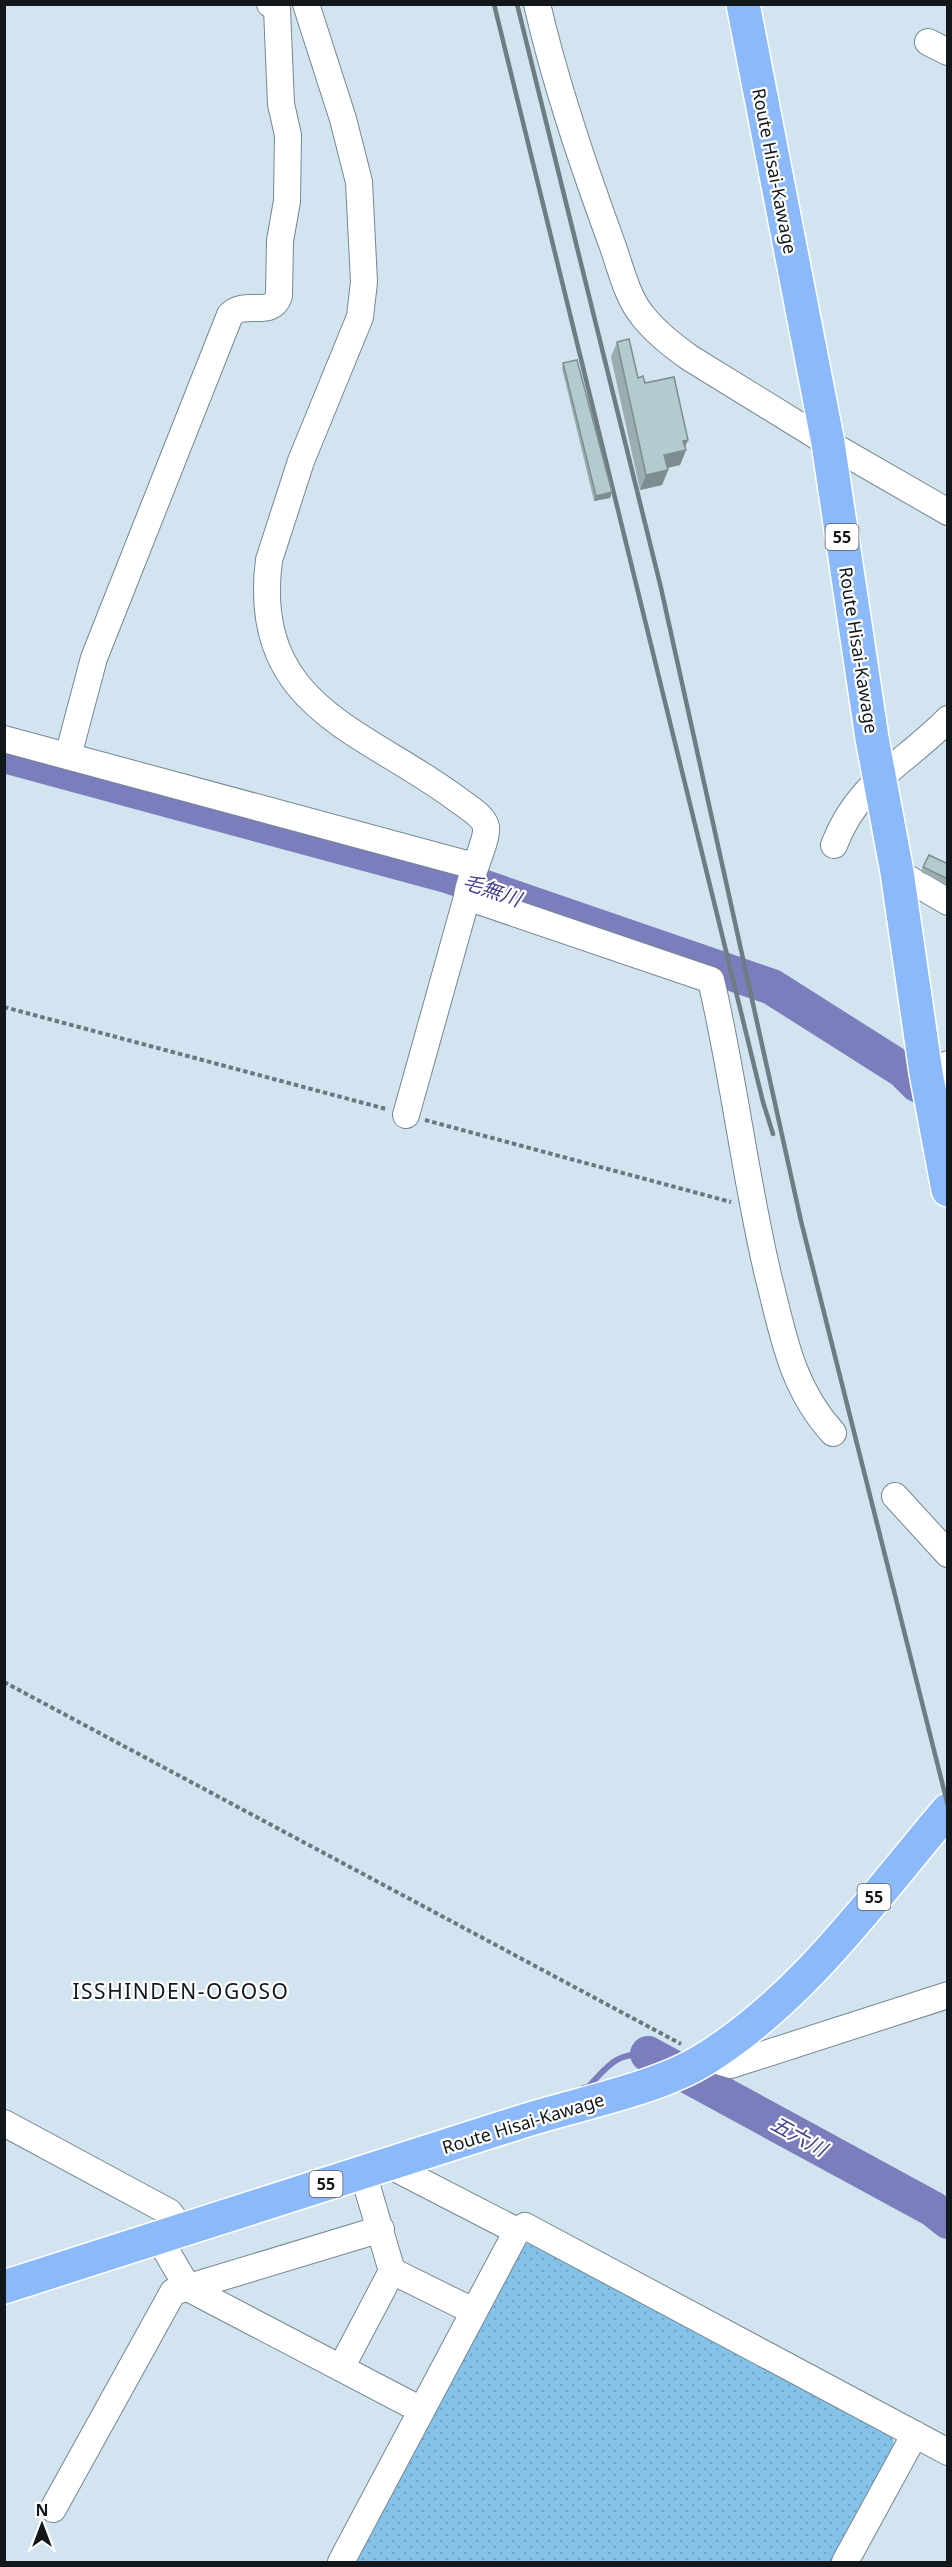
<svg xmlns="http://www.w3.org/2000/svg" width="952" height="2567" font-family="'Noto Sans','Noto Sans JP',sans-serif">
<style>
.grass{fill:url(#grass-dots)}
.lines{fill:none;stroke-linecap:round;stroke-linejoin:round}
.stream{stroke:#7b7dbc;stroke-width:6}
.river{stroke:#7b7dbc;stroke-width:36}
.minor-casing{stroke:#768792;stroke-width:28}
.major-casing{stroke:#fff;stroke-width:36}
.path{stroke:#6b777f;stroke-width:4;stroke-dasharray:4.5 3;stroke-linecap:butt}
.minor{stroke:#fff;stroke-width:26}
.major{stroke:#8cb9fa;stroke-width:33}
.rail{stroke:#6f7c84;stroke-width:4.5}
.wall{fill:#9aaeb1}
.shaded-wall{fill:#7d8d90}
.building{fill:#b3cace;stroke:#7d8d90;stroke-width:1.5}
.labels{text-anchor:middle;dominant-baseline:central;stroke-width:4.5;stroke-linejoin:round;paint-order:stroke}
.shield{fill:#fff;stroke:#585d5f;stroke-width:1.5}
.shield-label{font-size:16px;font-weight:bold;fill:#11171b}
.street-label{font-size:18px;fill:#11171b;stroke:#fff}
.water-label{font-size:20px;font-style:italic;fill:#443f8d;stroke:#fff}
.quarter-label{font-size:21px;letter-spacing:1.5px;fill:#11171b;stroke:#fff}
</style>
<defs>
<pattern id="grass-dots" width="8" height="8" patternUnits="userSpaceOnUse" patternTransform="scale(1.5)"><rect width="8" height="8" fill="#84c3e7"/><path d="M2 2h.1M6 6h.1" fill="none" stroke="#71a7c6" stroke-width="1.8" stroke-linecap="round"/></pattern>
</defs>
<rect width="100%" height="100%" fill="#d1e4f0"/>
<!-- grass -->
<path class="grass" d="M533 2241 891 2432 895 2448 833 2562H352L521 2246Z"/>
<g class="lines">
<!-- stream -->
<path class="stream" d="M583 2088 588 2087C609 2065 615 2053 648 2054"/>
<!-- river -->
<path class="river" d="M4 755 450 876 723 970 772 987 903 1070 917 1084 948 1101
M648 2054 933 2209 948 2221"/>
<defs>
<path id="minor" d="M306 4 343 119 359 182 364 282 360 317 301 461 269 560C250 707 363 729 457 799 466 806 484 816 486 827 488 841 468 879 467 897L711 980C734 1078 745 1178 768 1275 783 1334 791 1387 833 1433
M537 4C556 86 583 165 612 244 620 266 627 297 642 315 655 332 673 346 690 358L828 443 948 512
M928 42 948 52
M4 739 474 866
M68 756 94 658 230 315C245 299 271 319 279 296L280 241 287 201 288 135 281 104 277 9 270 4
M834 845C858 782 904 764 948 719
M897 872 948 902
M926 1073 938 1081 948 1064
M406 1115 467 897
M895 1496 948 1554
M707 2058 731 2065 948 1995
M4 2123 169 2212 182 2229
M389 2165 517 2231 525 2226 948 2452
M363 2173 392 2271 473 2311
M158 2237 188 2288 421 2410
M341 2368 392 2271
M53 2509 173 2292 381 2229
M341 2562 517 2231
M845 2562 915 2434"/>
<path id="major" d="M743 4 828 443 872 738 897 872 926 1073 948 1190
M4 2287C174 2232 345 2179 514 2124 571 2105 656 2090 705 2059 804 1997 873 1898 948 1810"/>
</defs>
<!-- minor casing -->
<use href="#minor" class="minor-casing"/>
<!-- major casing -->
<use href="#major" class="major-casing"/>
<!-- path -->
<path class="path" d="M4 1007 386 1109
M425 1120 731 1202
M4 1682 681 2044"/>
<!-- minor -->
<use href="#minor" class="minor"/>
<!-- major -->
<use href="#major" class="major"/>
<!-- rail -->
<path class="rail" d="M494 4 763 1102 773 1134
M517 4 661 588 801 1221 948 1806"/>
</g>
<!-- wall -->
<path class="wall" d="M617 342 638 378 645 383 685 448 686 450 680 465 667 468 668 470 662 485 640 490 611 357Z
M563 363 612 492 610 498 594 501 562 368Z
M948 864V885L921 872 923 867Z"/>
<!-- shaded-wall -->
<path class="shaded-wall" d="M688 440 684 450H686L680 465 659 470 664 455 683 441Z
M668 470 662 485 640 490 646 475Z
M612 492 610 498 594 501 596 496Z"/>
<!-- building -->
<path class="building" d="M629 339 638 378 643 376 645 383 674 377 688 440 683 441 686 450 664 455 668 470 646 475 617 342Z
M577 360 612 492 596 496 563 363Z
M929 855 948 864V879L923 867Z"/>
<g class="labels">
<!-- shield labels -->
<g class="shield">
<rect x="825.5" y="524" width="33" height="26" rx="4.5"/>
<rect x="857.5" y="1884" width="33" height="26" rx="4.5"/>
<rect x="309.5" y="2171" width="33" height="26" rx="4.5"/>
</g>
<g class="shield-label">
<text x="842" y="537">55</text>
<text x="874" y="1897">55</text>
<text x="326" y="2184">55</text>
</g>
<!-- street labels -->
<g class="street-label">
<text transform="translate(775 171) rotate(79)">Route Hisai-Kawage</text>
<text transform="translate(859 650) rotate(81)">Route Hisai-Kawage</text>
<text transform="translate(523 2123) rotate(-17)">Route Hisai-Kawage</text>
</g>
<!-- water labels -->
<g class="water-label">
<text transform="translate(492 890) rotate(19)">毛無川</text>
<text transform="translate(799 2136) rotate(29)">五六川</text>
</g>
<!-- quarter labels -->
<g class="quarter-label">
<text x="181" y="1991">ISSHINDEN-OGOSO</text>
</g>
</g>
<!-- border -->
<rect width="952" height="2567" fill="none" stroke="#11171b" stroke-width="12"/>
<!-- north arrow -->
<g transform="translate(42 2525)" stroke="#ffffff" stroke-width="4.5" paint-order="stroke">
<path d="M0-4.5L10 22L0 15L-10 22Z" fill="#11171b"/>
<text y="-9" font-size="16" font-weight="bold" text-anchor="middle" fill="#11171b">N</text>
</g>
</svg>
